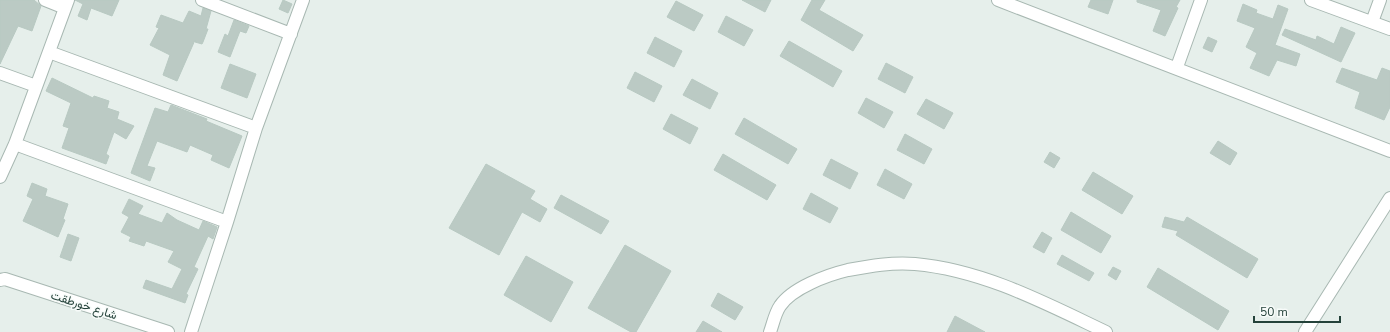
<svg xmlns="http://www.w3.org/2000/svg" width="1390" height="332" font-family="'Nunito Sans',Vazirmatn,sans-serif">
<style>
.building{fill:#bbcac4;stroke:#b8c9c2}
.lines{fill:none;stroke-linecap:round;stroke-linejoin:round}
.minor-casing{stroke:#a8b8b2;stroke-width:14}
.tertiary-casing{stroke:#a8b8b2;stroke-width:14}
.minor{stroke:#fff;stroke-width:12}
.tertiary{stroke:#fff;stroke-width:12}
.labels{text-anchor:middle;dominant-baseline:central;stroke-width:3;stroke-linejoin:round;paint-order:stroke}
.street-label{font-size:12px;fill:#24423a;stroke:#f7fbf9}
</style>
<rect width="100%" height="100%" fill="#e6efeb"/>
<!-- building -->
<path class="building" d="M0 0H34L41 6 32 31 18 26 0 64Z
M75 0H119L112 16 91 8 87 20 78 16 83 4Z
M283 0 292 4 288 13 279 9Z
M742 0H771L765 12Z
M812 0H825L819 10 863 35 853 51 801 20Z
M1091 0H1113L1108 14 1088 7Z
M1137 0H1180L1176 7 1178 8 1165 36 1153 31 1161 10 1137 2Z
M676 1 703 15 694 31 667 17Z
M1243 4 1257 10 1256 13 1273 19 1278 5 1288 9 1275 45 1300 54 1296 66 1277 60 1269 76 1250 68 1257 53 1246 47 1255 28 1237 21Z
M203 8 211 11 206 29H208L203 42 202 44 195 42V40L177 81 163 75 170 55 150 45 159 28 156 27 161 15 183 23 189 11 201 16Z
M726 16 753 30 744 46 718 32Z
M234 20 249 26 246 33 240 31 230 57 218 52 225 34 228 36Z
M1341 27 1355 33 1341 62 1282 35 1285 29 1316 40 1317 36 1334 44Z
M655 37 682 51 674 67 647 53Z
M1208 37 1217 41 1212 52 1203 48Z
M789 41 842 71 833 87 780 56Z
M886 63 913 77 905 93 878 79Z
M230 64 256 74 247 98 221 88Z
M1342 68 1377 80 1382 68 1390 71V107L1384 120 1355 108 1360 92 1336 82Z
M635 72 662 86 654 102 627 88Z
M52 78 93 98 94 96 109 101 107 108 119 112 117 119 134 126 126 139 114 132 106 154 109 156 106 164 62 148 69 128 63 126 71 103 46 91Z
M692 79 718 93 710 109 683 95Z
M866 98 893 112 884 128 858 113Z
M926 99 953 113 944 129 917 114Z
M171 105 207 119 206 121 242 136 229 168 211 160 213 155 190 145 187 152 157 141 147 166 155 168 150 181 131 173 155 108 168 112Z
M671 114 698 128 690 144 663 129Z
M744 118 797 149 788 164 735 134Z
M905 134 932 149 924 164 897 150Z
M1218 141 1237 153 1230 165 1210 153Z
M1050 152 1060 158 1054 168 1044 162Z
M723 154 776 185 767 200 714 170Z
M831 159 858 173 850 189 823 175Z
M486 164 535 191 530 199 547 209 540 222 522 212 499 255 449 228Z
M885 169 912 184 904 199 877 185Z
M1093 172 1133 196 1122 214 1082 190Z
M32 183 47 189 45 196 68 204 63 219 65 220 58 237 23 221 33 199 27 196Z
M811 193 838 208 830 223 803 209Z
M561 195 609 221 601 234 554 208Z
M129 199 143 206 138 214 162 223 167 213 177 220 199 230 203 221 217 227 213 239 208 236 194 267 198 269 186 294 188 295 185 303 143 288 146 280 172 289 182 269 168 262 174 251 146 241 144 246 129 241 131 237 121 232 129 217 122 213Z
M1071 212 1111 236 1101 253 1061 230Z
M1165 217 1184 222 1187 217 1258 259 1247 278 1176 235 1178 231 1162 227Z
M1042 232 1052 238 1044 253 1033 247Z
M68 234 79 238 71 261 60 257Z
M625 245 671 271 636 332H631L588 308Z
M1062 255 1094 273 1089 281 1057 264Z
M526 256 573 282 551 322 504 295Z
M1113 267 1121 271 1116 280 1108 275Z
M1158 268 1229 311 1218 330 1147 287Z
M718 293 743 307 735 320 711 306Z
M955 316 985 332H947Z
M703 321 722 332H696Z"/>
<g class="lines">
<defs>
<path id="minor" d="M45 0 65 8
M202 0 291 34
M998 0 1390 151
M1311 0 1390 29
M1372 22 1380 0
M49 52 256 128
M1177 67 1201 0
M0 73 36 86
M15 144 227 222
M0 177 15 144 68 0
M191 332 227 222 256 128 303 0
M770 332C773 324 775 313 780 306 792 288 827 275 848 270 870 266 892 262 915 264 983 270 1045 303 1106 332
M1305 332 1390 198"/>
<path id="tertiary" d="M0 280 5 279 168 332"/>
</defs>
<!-- minor casing -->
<use href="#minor" class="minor-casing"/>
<!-- tertiary casing -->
<use href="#tertiary" class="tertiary-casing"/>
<!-- minor -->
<use href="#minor" class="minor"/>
<!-- tertiary -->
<use href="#tertiary" class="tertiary"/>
</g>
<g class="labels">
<!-- street labels -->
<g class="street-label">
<text transform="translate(84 305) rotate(18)">شارع خورطقت</text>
</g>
</g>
<!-- scale -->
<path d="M1254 316v6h86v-6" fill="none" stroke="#24423a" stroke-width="2"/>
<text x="1260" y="316" font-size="12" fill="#24423a" stroke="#f7fbf9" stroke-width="3" paint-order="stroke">50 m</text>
</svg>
